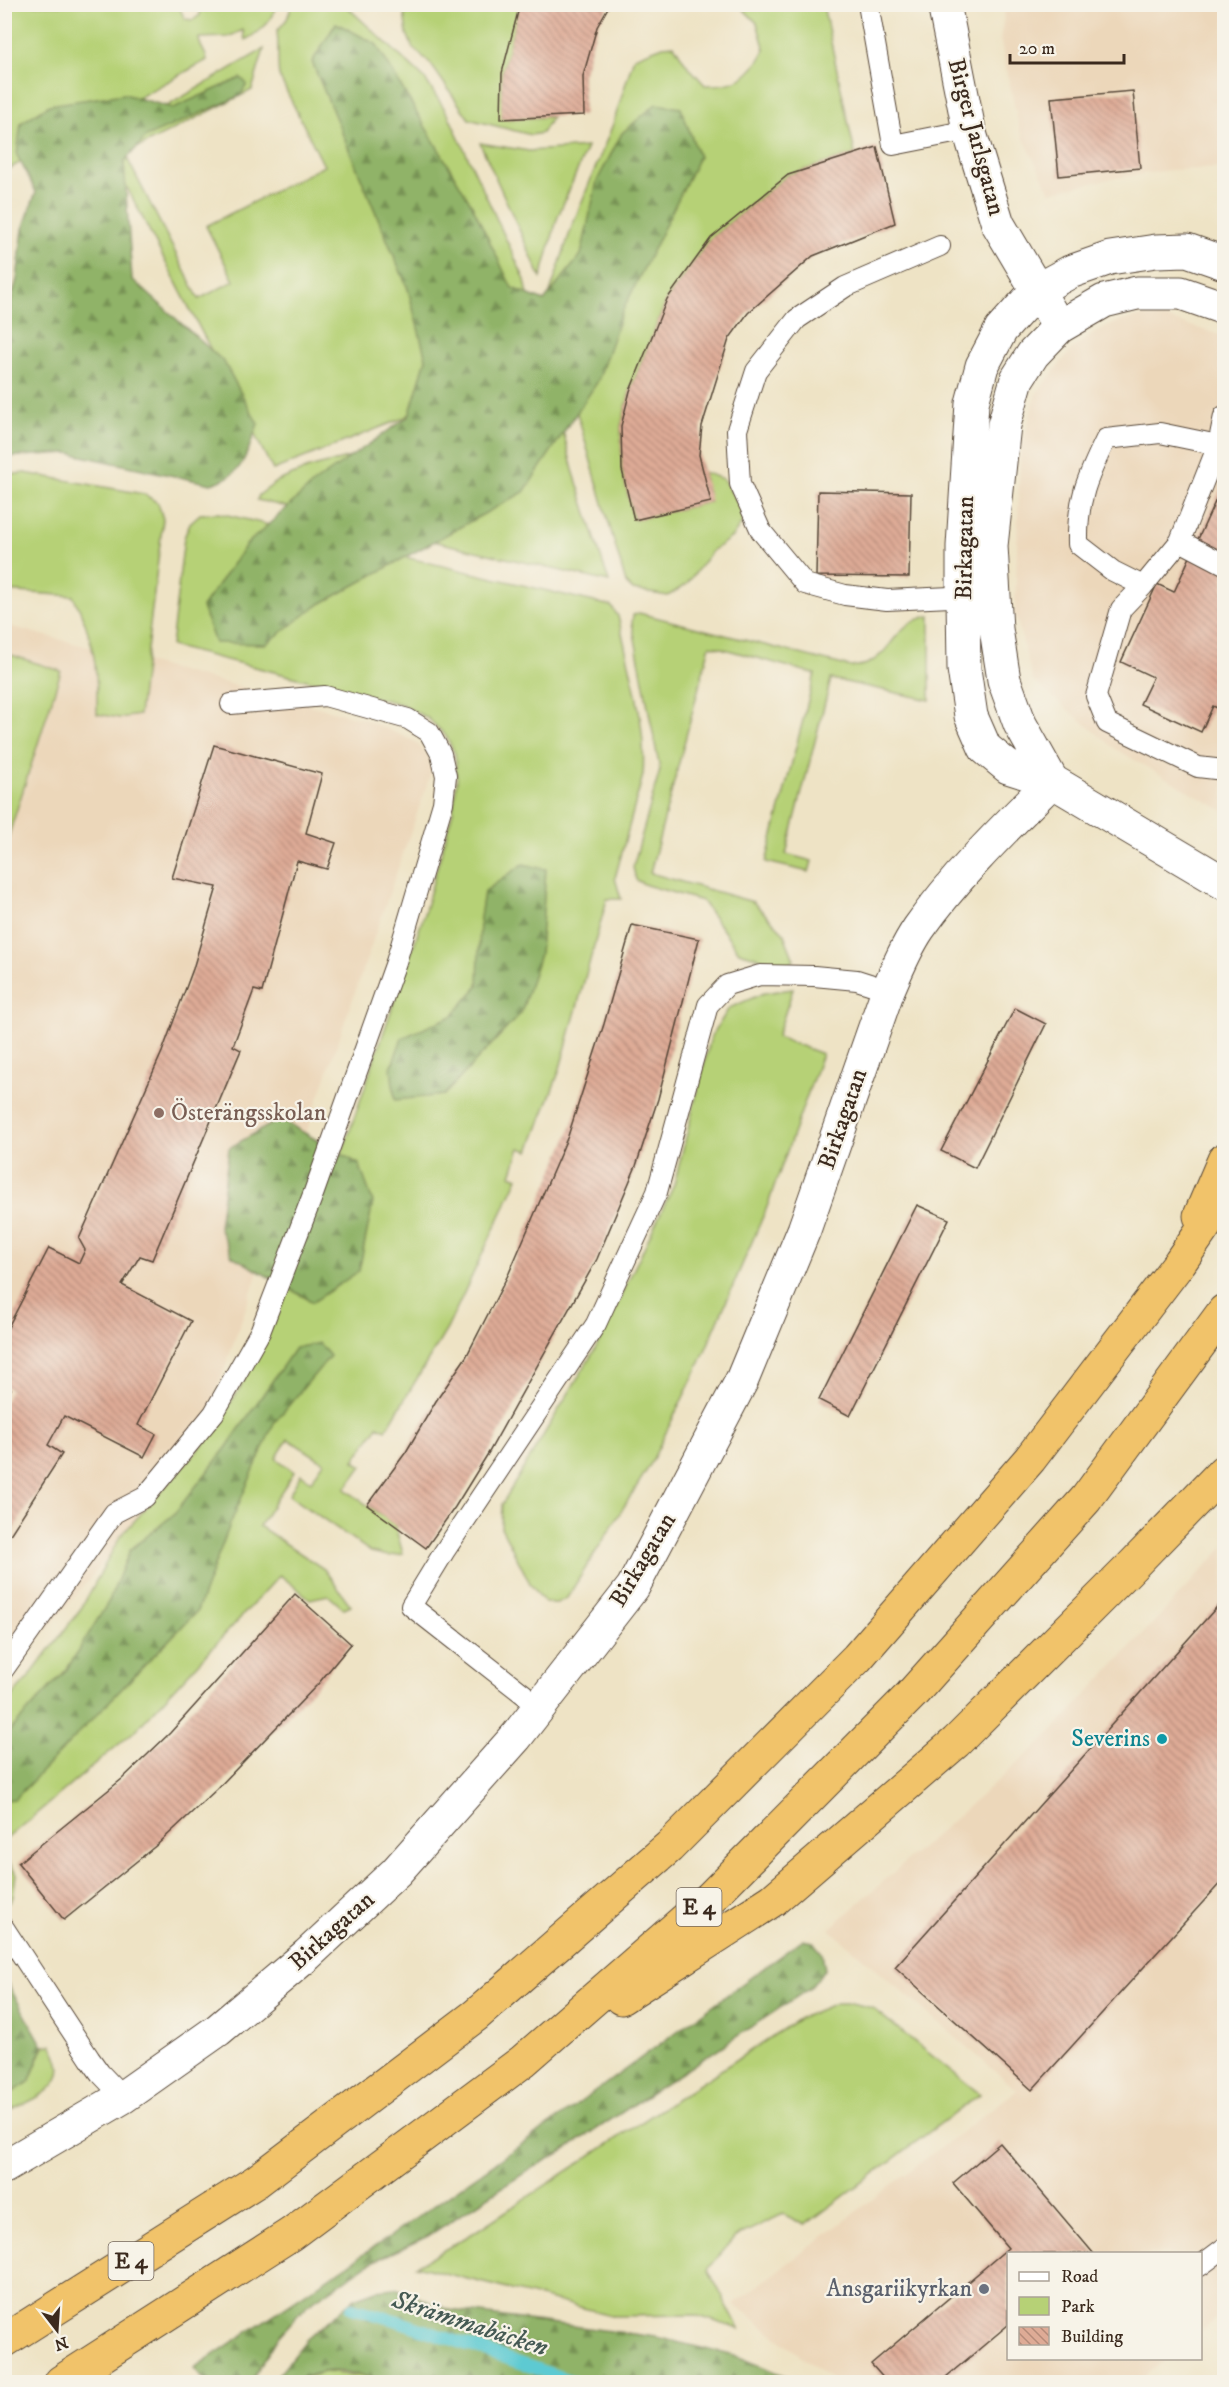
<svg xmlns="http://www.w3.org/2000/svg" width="1229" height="2387" font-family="'IM FELL DW Pica',serif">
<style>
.built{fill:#ecd7ba}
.green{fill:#b6d176;stroke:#787e4a;stroke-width:1.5}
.forest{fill:url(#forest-firs);stroke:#666e42;stroke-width:1.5}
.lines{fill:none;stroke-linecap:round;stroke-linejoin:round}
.stream{stroke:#5dcad2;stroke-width:12}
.building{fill:url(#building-back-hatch)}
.service-casing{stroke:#564637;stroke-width:22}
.minor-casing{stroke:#564637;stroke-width:35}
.tertiary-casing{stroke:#564637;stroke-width:35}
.motorway-casing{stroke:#564637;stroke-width:35}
.service{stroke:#fff;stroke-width:20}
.minor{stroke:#fff;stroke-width:33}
.tertiary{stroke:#fff;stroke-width:33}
.motorway{stroke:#f1c36a;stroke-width:33}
.education-dot{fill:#8d6e63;stroke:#f7f3e8;stroke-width:2}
.culture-dot{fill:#0f9aa8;stroke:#f7f3e8;stroke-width:2}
.worship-dot{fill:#6b7280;stroke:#f7f3e8;stroke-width:2}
.labels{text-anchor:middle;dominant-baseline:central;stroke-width:4.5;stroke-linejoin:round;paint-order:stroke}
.shield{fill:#f7f3e8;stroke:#73665b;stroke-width:1.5}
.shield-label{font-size:22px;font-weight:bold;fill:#3b2a1e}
.street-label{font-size:24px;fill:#3b2a1e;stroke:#f7f3e8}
.education-label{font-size:24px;fill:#785e54;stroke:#f7f3e8;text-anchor:start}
.culture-label{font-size:24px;fill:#0d838f;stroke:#f7f3e8;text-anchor:end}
.worship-label{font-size:24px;fill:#5b616d;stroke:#f7f3e8;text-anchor:end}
.water-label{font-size:26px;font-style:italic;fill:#455a54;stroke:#f7f3e8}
</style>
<defs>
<pattern id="forest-firs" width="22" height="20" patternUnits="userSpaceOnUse" patternTransform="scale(1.5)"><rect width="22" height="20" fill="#90b367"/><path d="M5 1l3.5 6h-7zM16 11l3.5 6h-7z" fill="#779254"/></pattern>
<pattern id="building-back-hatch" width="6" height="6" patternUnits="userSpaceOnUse" patternTransform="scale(1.5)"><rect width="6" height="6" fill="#deab96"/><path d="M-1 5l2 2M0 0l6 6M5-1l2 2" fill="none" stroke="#b58b7a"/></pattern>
</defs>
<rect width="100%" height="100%" fill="#f7f3e8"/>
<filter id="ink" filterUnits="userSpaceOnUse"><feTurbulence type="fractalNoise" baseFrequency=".0167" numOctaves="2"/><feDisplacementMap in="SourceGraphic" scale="12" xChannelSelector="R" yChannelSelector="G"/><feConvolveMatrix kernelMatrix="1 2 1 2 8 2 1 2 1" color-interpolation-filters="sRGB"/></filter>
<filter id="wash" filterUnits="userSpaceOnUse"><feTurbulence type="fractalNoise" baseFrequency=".008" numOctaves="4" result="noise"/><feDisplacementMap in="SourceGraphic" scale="24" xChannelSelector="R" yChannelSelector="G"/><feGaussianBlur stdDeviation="1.35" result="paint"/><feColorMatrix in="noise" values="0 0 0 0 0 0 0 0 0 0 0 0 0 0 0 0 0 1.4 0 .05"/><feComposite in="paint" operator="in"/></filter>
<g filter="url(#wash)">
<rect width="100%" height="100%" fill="#eee3c5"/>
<!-- built -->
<path class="built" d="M1006 5H1224V168L1170 170 1114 178 1050 192 1020 131 1000 39Z
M1141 316 1168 319 1224 336V811L1117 750 1033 681 1015 612 1020 453 1036 394 1072 349 1095 332 1117 322Z
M5 625 366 720 414 741 428 755 431 773 195 1454 5 1679Z
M1224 1547V2312L1201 2332 1200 2254H1008V2358L1169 2359 1136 2382H835L734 2304 1017 2090 829 1929 1043 1741Z"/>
<!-- green -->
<path class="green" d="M269 4 277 6C268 24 264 30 245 40L243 30 228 37 199 38C199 47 206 51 207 60L5 171V5H178L185 19 193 20 200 15V5Z
M292 5H345L425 79 448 114 525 280 529 300 450 394 399 420 273 470 104 143 264 49 252 90 125 154 199 299 234 281 206 226 324 166 279 76C277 61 279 47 277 31L287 19Z
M403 5H520L502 73V119L552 117 542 133 531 135 469 119 430 63 413 48 407 34Z
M730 5H823L855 154 788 175 711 238 667 299 630 391 621 426 622 470 634 520 710 502 703 472 723 479 740 506 744 520 732 537 712 551 687 584 668 596 633 590 626 583 549 316V296L571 229 613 124 634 57 663 46 674 45 686 64 705 85C737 86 750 78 765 50L757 23 742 8Z
M480 143 529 151 587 147 557 219 541 278Z
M536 326 573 470 609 582 257 500 259 495 278 481 309 468 370 452Z
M25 473 144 494 158 503 163 519 139 715 119 718 97 714C98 669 94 636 73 596L5 591V475Z
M219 513 611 606 618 616C629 667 647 723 643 775L615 878 621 899H607L559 1072 529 1151 520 1148 511 1175 518 1178 447 1329 386 1430 378 1426 354 1461 362 1466 345 1489 395 1525 403 1554 388 1556 371 1552 289 1495 301 1474 311 1481 324 1462 288 1439 276 1458 294 1472 259 1526 324 1569 351 1606 344 1609 328 1595 310 1599 280 1575 137 1729 5 1840V1704L29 1677 82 1607 120 1537 205 1442 239 1390 327 1197 422 921 453 811 457 780 455 754 446 736 429 719 401 704 171 646 184 538 190 523 200 514Z
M639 613 851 667C856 666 864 666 869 663 896 649 894 622 930 616V700L831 679 786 854 812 861 809 872 766 862 815 674 710 645 650 873 753 902 783 932 794 960 787 966 739 952 702 901 646 885 636 880 633 867 660 770 632 623 633 615Z
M5 653 61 671 5 847 4 653Z
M793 989 777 1037 822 1054 767 1207 699 1365 650 1465 567 1598 557 1603H545L531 1585 501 1527 502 1504 597 1346 674 1185 711 1037 729 1008 764 993Z
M5 1857 16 1874 13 1897 9 1903 5 1899Z
M836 2003H851L872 2008 980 2094 805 2225 783 2214 735 2237 708 2269 739 2329 695 2315 615 2316 416 2266 470 2235 800 2018Z
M52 2045C54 2050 58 2057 59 2063 66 2091 24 2103 5 2113V2097L29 2082 44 2046Z
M325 2372 370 2377 384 2382H290Z"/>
<!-- forest -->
<path class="forest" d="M336 23 376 44 472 205 512 288 544 301 581 255 597 181 622 133 656 104 681 108 699 157 621 314 598 381 524 492 315 607 266 644 215 643 202 607 246 545 315 482 409 416 426 359 408 289 312 62Z
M241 78 247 84 240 96 146 137 124 162 132 279 224 362 258 424C246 454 245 475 211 484L68 453 5 457V324L17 279 23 229 36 192 17 155 21 123 49 105 124 94 173 108Z
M523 864 546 869 540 954 521 1013 444 1095 395 1100 391 1068 402 1038 452 1016 478 986 480 917 484 892Z
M280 1119 359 1164 373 1202 359 1271 313 1302 232 1256 219 1227 229 1148Z
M319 1343 330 1356 274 1423 231 1522 197 1611 15 1799 5 1800V1736L67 1669 109 1601 130 1550 174 1514 226 1448 295 1348Z
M802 1940 813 1942 822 1953 825 1969 810 1988 565 2150 532 2168 428 2236 370 2263 306 2306 278 2337 251 2382H206L194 2368 392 2235 552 2123Z
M5 1979 43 2046 29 2082 5 2097Z
M395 2288 450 2310 656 2337 739 2357 800 2382H385C369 2376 340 2369 323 2372 303 2376 294 2383 272 2382L307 2339 355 2298 377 2290Z"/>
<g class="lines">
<!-- stream -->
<path class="stream" d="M4 2088 5 2089
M352 2308 395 2320 575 2382"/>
</g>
<g id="blocks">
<!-- building -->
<path class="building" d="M520 4H610L597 27 583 76 584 115 501 119 502 73Z
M1133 91 1140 168 1059 176 1051 98Z
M877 147 895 223 813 256 748 313 729 339 702 426 699 455 711 502 634 520 622 470 621 426 630 391 667 299 711 238 788 175Z
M1224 482V711L1213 706 1201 732 1140 704 1153 677 1121 662 1157 584 1174 592Z
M818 491 911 493 909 577 816 576Z
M214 745 322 774 306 833 336 843 327 869 297 861 262 992 254 990 233 1046 241 1050 152 1260 140 1256 122 1285 191 1321 138 1425 156 1434 144 1457 64 1416 48 1445 62 1454 4 1544V1404L11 1389 4 1386V1335L49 1248 79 1263 85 1250 79 1239 162 1052 193 969 217 887 172 878Z
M632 925 699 939 658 1099 636 1166 597 1259 489 1452 455 1507 426 1548 367 1505 406 1452 436 1401 466 1357 509 1273 568 1136 604 1024Z
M1015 1008 1046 1024 975 1168 941 1151Z
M917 1205 949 1219 850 1416 819 1400Z
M295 1594 351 1644 318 1684 217 1789 158 1844 64 1920 18 1863 122 1779 170 1733Z
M1224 1599V1879L1032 2090 895 1967Z
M1000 2143 1094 2254H1008V2325L940 2382H887L871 2364 1008 2248 953 2183Z"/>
</g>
</g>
<g filter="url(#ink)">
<use href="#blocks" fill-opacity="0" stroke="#564637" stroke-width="1.5"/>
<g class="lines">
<defs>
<path id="service" d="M868 4 893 145 969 130
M940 246 845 287 797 319 756 371 737 430 740 484 761 531 805 584 845 595 887 600 972 596
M1224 416 1218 445 1224 448
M1160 433 1218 445 1180 541 1143 586 1113 571 1078 544C1077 500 1087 478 1106 439Z
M1180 541 1224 564
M1143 586 1121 609 1096 696 1107 723 1198 767 1224 770
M4 1669 114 1513 145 1497 214 1413 260 1332 314 1192 396 962 443 803 446 776 441 754 429 732 408 719 325 696 231 704
M540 1707 411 1606 444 1552 596 1324 657 1192 708 1005 727 985 760 975 814 976 857 980 888 990
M4 1928 90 2059 100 2073 123 2097
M1200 2266 1224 2248"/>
<path id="minor" d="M944 4 969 130 998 224 1059 327"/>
<path id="tertiary" d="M1224 263 1187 250 1156 251 1110 258 1070 272 1037 290 1001 330 982 366 972 403 963 546V597L964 669 971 716 985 748 1008 767 1052 781 1224 883
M1052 781 1020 724 1004 680 996 629 991 546 1004 425 1017 379 1033 354 1059 327 1104 301 1137 293H1181L1224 308
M4 2167 123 2097 218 2030 307 1955 396 1872 516 1737 633 1587 742 1380 804 1230 888 990C897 969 906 947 919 928 957 874 1006 827 1052 781"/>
<path id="motorway" d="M1200 1216 1224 1160
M621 1998 773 1900 956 1742 1127 1571 1224 1471
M4 2341 257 2181 476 2015 669 1847 857 1658 1030 1459 1180 1262 1224 1198
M61 2382 291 2234 523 2061 710 1898 911 1695 1086 1499 1224 1311"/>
</defs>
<!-- service casing -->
<use href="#service" class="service-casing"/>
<!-- minor casing -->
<use href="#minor" class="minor-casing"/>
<!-- tertiary casing -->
<use href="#tertiary" class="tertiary-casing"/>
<!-- motorway casing -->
<use href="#motorway" class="motorway-casing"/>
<!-- service -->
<use href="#service" class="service"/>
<!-- minor -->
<use href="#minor" class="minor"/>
<!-- tertiary -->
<use href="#tertiary" class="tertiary"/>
<!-- motorway -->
<use href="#motorway" class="motorway"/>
</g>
</g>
<!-- markers -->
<circle class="education-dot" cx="159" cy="1113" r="6"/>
<circle class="culture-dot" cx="1162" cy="1739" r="6"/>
<circle class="worship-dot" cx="984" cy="2289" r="6"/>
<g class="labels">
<!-- shield labels -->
<g class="shield">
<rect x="676.5" y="1888" width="45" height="38" rx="4.5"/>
<rect x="108.5" y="2242" width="45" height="38" rx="4.5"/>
</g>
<g class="shield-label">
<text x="699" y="1907">E 4</text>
<text x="131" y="2261">E 4</text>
</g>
<!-- street labels -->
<g class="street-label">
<text transform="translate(976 137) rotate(75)">Birger Jarlsgatan</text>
<text transform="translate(965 548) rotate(-89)">Birkagatan</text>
<text transform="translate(843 1119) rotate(-71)">Birkagatan</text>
<text transform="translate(643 1560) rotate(-59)">Birkagatan</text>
<text transform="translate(332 1931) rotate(-42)">Birkagatan</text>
</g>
<!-- education labels -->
<g class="education-label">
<text x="171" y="1113">Österängsskolan</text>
</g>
<!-- culture labels -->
<g class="culture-label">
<text x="1150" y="1739">Severins</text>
</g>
<!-- worship labels -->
<g class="worship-label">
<text x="972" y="2289">Ansgariikyrkan</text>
</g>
<!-- water labels -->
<g class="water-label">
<text transform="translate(470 2324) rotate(18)">Skrämmabäcken</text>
</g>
</g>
<!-- margin -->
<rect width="1229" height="2387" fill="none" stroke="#f7f3e8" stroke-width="24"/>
<!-- legend -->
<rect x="1007" y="2252" width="195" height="108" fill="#f7f3e8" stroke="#aca397" stroke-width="1.5"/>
<rect x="1019" y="2272" width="30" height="9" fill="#ffffff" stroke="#aca397" stroke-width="1.5"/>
<text x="1061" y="2282" font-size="18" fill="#3b2a1e">Road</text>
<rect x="1019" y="2297" width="30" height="18" fill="#b6d176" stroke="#aca397" stroke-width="1.5"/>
<text x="1061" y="2312" font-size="18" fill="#3b2a1e">Park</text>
<rect x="1019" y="2327" width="30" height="18" fill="url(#building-back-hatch)" stroke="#aca397" stroke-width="1.5"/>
<text x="1061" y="2342" font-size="18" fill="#3b2a1e">Building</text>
<!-- north arrow -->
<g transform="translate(57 2330) rotate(163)" stroke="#f7f3e8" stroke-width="4.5" paint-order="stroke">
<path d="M0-4.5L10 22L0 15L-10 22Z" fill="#3b2a1e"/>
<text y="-9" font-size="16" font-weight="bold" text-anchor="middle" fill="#3b2a1e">N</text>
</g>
<!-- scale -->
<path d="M1010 54v9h114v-9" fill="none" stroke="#3b2a1e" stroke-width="3"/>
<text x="1019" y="54" font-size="18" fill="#3b2a1e" stroke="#f7f3e8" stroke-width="4.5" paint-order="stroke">20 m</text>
</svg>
